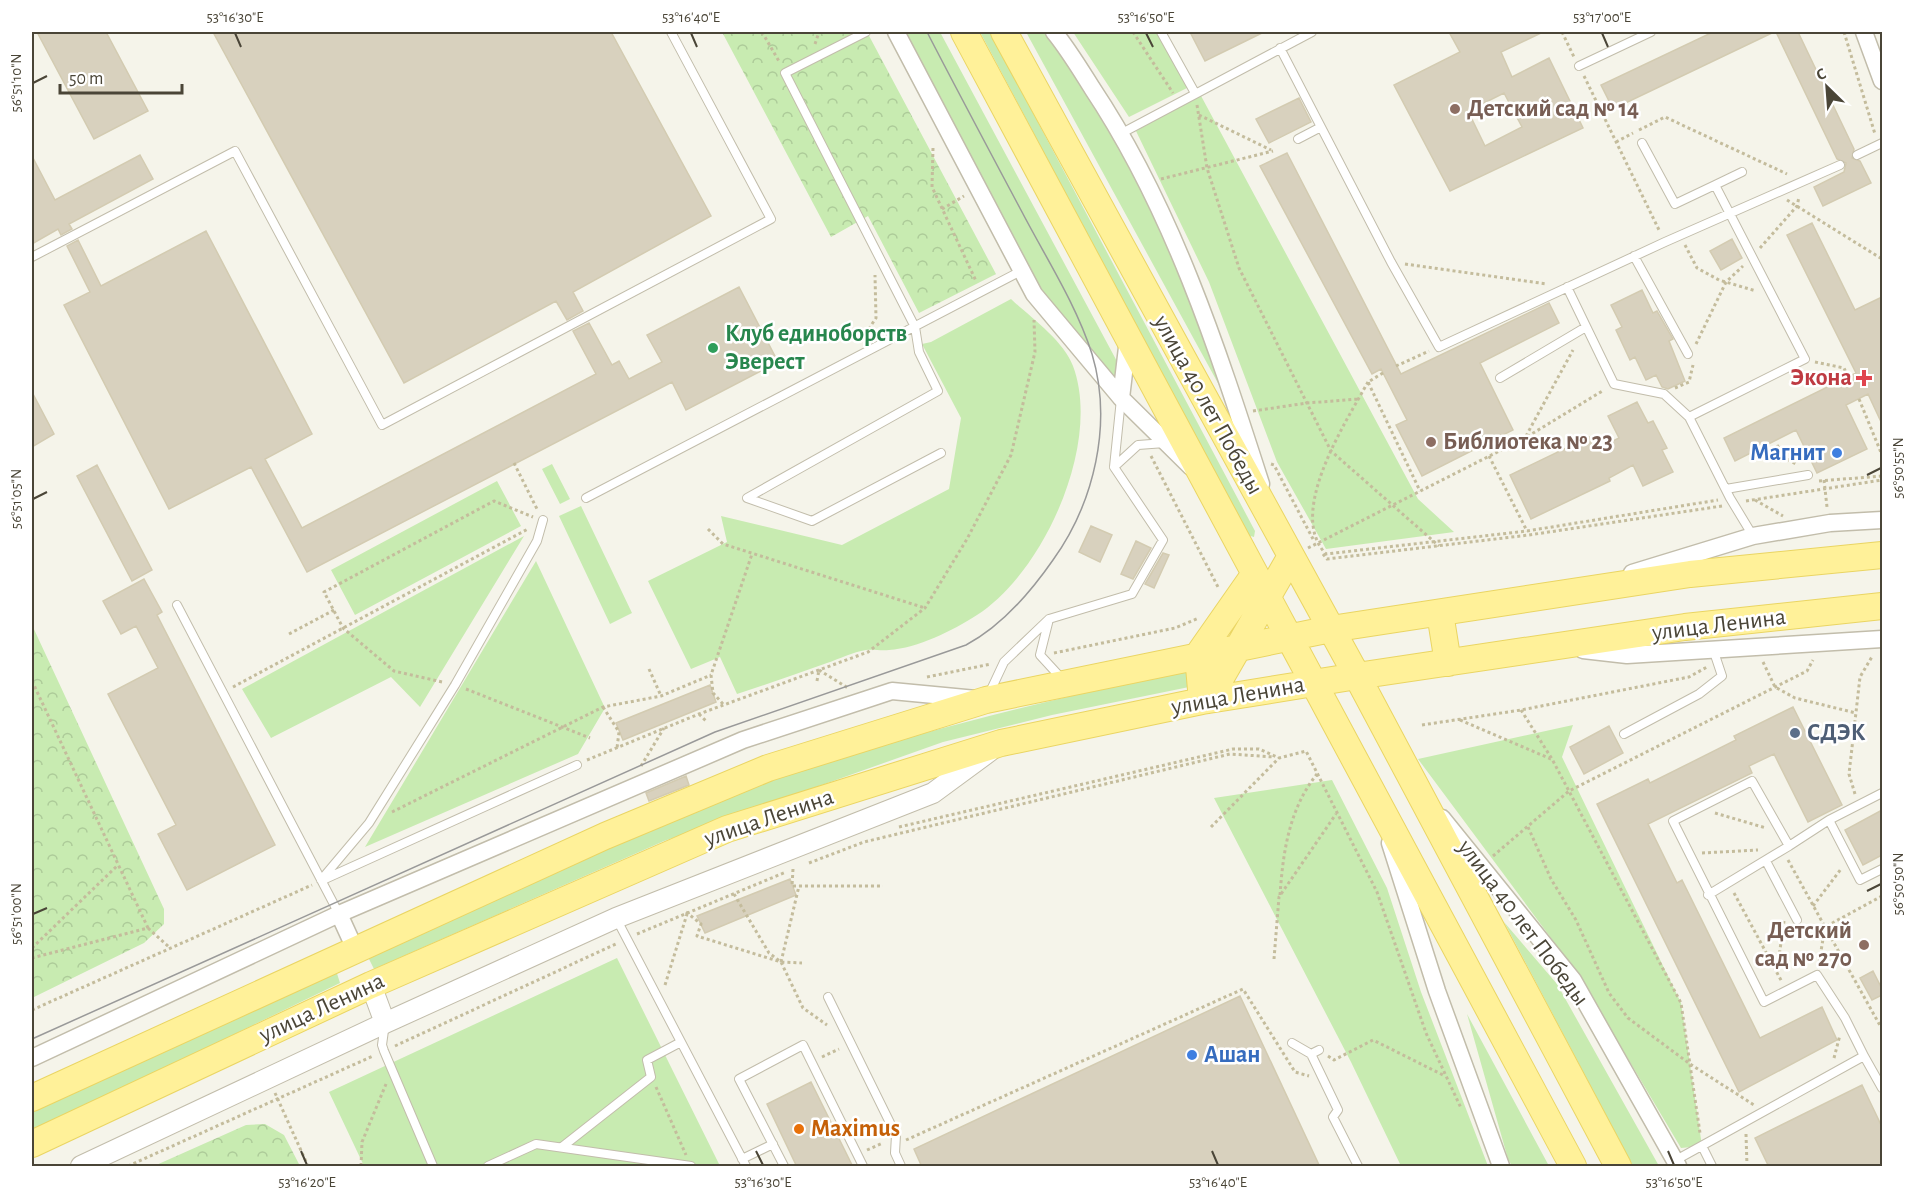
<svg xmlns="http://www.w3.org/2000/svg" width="1914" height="1198" font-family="'Alegreya Sans',sans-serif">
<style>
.green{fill:#c8ebb1}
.forest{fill:url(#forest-crowns)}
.building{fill:#d8d1be;stroke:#d3cbb1;stroke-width:1.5;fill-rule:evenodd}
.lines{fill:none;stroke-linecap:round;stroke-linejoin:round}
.service-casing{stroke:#c2bdab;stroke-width:10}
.minor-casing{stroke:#c2bdab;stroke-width:19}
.tertiary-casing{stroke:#c2bdab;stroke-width:22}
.primary-casing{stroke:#ead563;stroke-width:28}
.path{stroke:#c4bc9c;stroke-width:3;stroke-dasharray:3 3;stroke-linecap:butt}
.service{stroke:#fff;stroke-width:8}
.minor{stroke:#fff;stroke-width:16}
.tertiary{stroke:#fff;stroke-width:20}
.primary{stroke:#fff199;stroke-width:26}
.tram{stroke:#999;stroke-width:1.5}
.ticks{fill:none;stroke:#4a4537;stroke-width:2}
.education-dot{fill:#8d6e63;stroke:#fff;stroke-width:2}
.leisure-dot{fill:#2e9e5b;stroke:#fff;stroke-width:2}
.health-dot{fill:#e0444e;stroke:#fff;stroke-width:2}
.shop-dot{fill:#3f7fe0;stroke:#fff;stroke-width:2}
.service-dot{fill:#5c6f8a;stroke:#fff;stroke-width:2}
.food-dot{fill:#e8710a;stroke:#fff;stroke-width:2}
.labels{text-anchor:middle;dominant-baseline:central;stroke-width:5;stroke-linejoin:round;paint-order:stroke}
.education-label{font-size:24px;font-weight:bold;fill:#785e54;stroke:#fff;text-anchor:start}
.leisure-label{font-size:24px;font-weight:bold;fill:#27864d;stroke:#fff;text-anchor:start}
.health-label{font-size:24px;font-weight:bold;fill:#be3a42;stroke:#fff;text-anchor:end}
.street-label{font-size:24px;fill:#4a4537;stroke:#fff}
.shop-label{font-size:24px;font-weight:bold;fill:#366cbe;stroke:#fff;text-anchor:end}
.service-label{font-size:24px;font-weight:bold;fill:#4e5e75;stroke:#fff;text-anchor:start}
.food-label{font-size:24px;font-weight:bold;fill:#c56008;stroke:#fff;text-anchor:start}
.neatline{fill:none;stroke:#4a4537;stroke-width:2}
.ticks-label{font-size:15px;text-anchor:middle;fill:#4a4537}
</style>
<defs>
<pattern id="forest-crowns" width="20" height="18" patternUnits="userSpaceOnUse" patternTransform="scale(1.5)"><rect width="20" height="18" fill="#c8ebb1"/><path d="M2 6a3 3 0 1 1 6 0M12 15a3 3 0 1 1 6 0" fill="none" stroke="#adcb99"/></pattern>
</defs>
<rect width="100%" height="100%" fill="#f5f4ea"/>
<!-- green -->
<path class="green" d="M903 32H940L1120 367 1117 383 1042 293Z
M980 32H990L1255 531 1254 537 1247 535Z
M1026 32H1045L1056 43 1137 179 1190 299 1225 396Z
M1073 32H1166L1195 84 1129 117Z
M1200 94 1418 499 1454 532 1326 549 1277 462 1209 282 1136 131Z
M1011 299C1031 318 1063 340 1073 366 1102 443 1044 572 977 615 952 631 918 648 889 650 881 651 873 649 866 650 853 652 839 659 827 663 797 674 767 684 737 694L720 657 691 669 648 581 727 542 721 516 842 545 949 489 961 418 922 344 931 342Z
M552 464 570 499 560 504 542 469Z
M497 481 521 526 355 615 331 570Z
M581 506 632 613 610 624 559 516Z
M524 536 420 707 391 677 271 738 242 689Z
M536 561 605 708 578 754 365 847Z
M1191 669 1194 686 1052 715 943 742 664 841 374 969 367 955C490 898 613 838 741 791 887 738 1039 702 1191 669Z
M1573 725 1562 757 1681 1003 1702 1146 1681 1148 1577 973 1418 759Z
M1332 780 1387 888 1421 992 1488 1166H1401L1351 1062 1214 798Z
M1504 922 1557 984 1659 1166H1633Z
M617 958 720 1166H364L329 1092Z
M335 967 340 983 32 1132V1110Z
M1467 1014 1549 1166H1512L1508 1159Z"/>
<!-- forest -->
<path class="forest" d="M722 32H867L996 274 919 313 868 216 831 237Z
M32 625 164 909V924L144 943 32 998Z
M265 1124 284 1135 300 1166H154L246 1125Z"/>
<!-- building -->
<path class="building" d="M37 32H106L148 111 94 139Z
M213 32H611L711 216 573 292 583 311 567 320 556 301 404 383Z
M1190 32H1264L1205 61Z
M1449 32H1543L1501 52 1512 77 1549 58 1583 128 1450 191 1394 85 1460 52ZM1504 93 1522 127 1485 146 1468 111Z
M1713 32H1774L1613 109 1601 85Z
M1776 32H1798L1854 149 1852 158 1860 161 1871 183 1823 206 1814 187 1844 172 1846 163 1837 159Z
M1299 98 1311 122 1269 143 1256 119Z
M1287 153 1401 374 1549 303 1559 323 1480 363 1513 430 1422 476 1396 425 1407 420 1381 369 1372 374 1260 166Z
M140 155 153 179 69 224 72 229 61 235 58 229 32 244V156L55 200Z
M1812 223 1855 310 1882 297V424L1868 394 1846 405 1867 449 1817 473 1796 430 1735 461 1724 438 1856 373 1787 235Z
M206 231 312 434 265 459 302 528 596 374 573 331 589 323 612 365 619 361 629 379 662 362 647 335 739 287 778 362 686 410 672 382 307 572 251 467 169 509 64 305 90 292 67 246 78 240 101 286Z
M1732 239 1742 258 1721 270 1710 251Z
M1642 290 1653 313 1657 311 1673 339 1669 341 1685 381 1668 389 1662 387 1656 375 1646 380 1635 357 1630 360 1616 330 1622 327 1611 305Z
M32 392 54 434 32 447Z
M1637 402 1648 423 1653 421 1667 448 1662 450 1673 472 1643 486 1633 465 1609 478 1610 481 1531 519 1510 475 1589 437 1595 450 1619 438 1608 416Z
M97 465 152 570 132 581 77 476Z
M1091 526 1112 535 1100 562 1079 552Z
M1136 541 1151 548 1133 579 1121 574Z
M1163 553 1169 555 1154 588 1145 584Z
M144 579 162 612 157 615 275 845 187 890 158 834 176 825 108 694 158 668 136 626 121 634 103 601Z
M710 685 716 702 623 740 616 723Z
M1793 707 1842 805 1808 822 1774 754 1749 766 1752 773 1648 824 1677 883 1682 880 1760 1038 1822 1007 1837 1040 1739 1092 1597 804 1648 779 1650 783 1736 740 1734 736Z
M1609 726 1623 753 1584 774 1570 747Z
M686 776 689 785 649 801 646 793Z
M1882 810V855L1863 865 1845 830Z
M790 879 796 895 705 933 697 916Z
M1873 971 1882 989V995L1872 1000 1860 978Z
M1240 996 1320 1167H922L914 1149Z
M811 1082 853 1167H797L767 1104Z
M1862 1085 1882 1127V1167H1769L1755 1138Z"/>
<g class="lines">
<defs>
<path id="service" d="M866 32 785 73 915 327 919 352 938 391 747 498 812 521 941 453
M1161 32 1195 93
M1280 48 1391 262 1439 347 1665 242 1840 165
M1579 66 1651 32
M1122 133 1312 32
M1298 139 1321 127
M1642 143 1675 204 1715 185 1805 359 1689 417
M1857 155 1882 143
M1715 185 1742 172
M1634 256 1688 354
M32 257 235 151 382 425 771 219 671 32
M1567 287 1614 384 1664 394 1689 417 1730 498 1753 536
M1500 378 1586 327
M1114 467 1138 445 1165 443
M1726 489 1808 475
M586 498 1021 271
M177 605 339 914
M1049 619 1040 655 1063 680
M989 694 1004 662 1049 619 1132 594 1163 540 1114 467 1121 399
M1624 734 1699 694 1722 676 1713 649
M1829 820 1860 880 1882 869
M1766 861 1797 920
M325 879 577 765
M321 880 369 823 455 685 537 541 543 520
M1708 895 1789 846
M616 918 746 1166
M828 997 896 1135 895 1153 901 1166
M385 1023 382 1045 384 1051 433 1166
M1292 1043 1311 1054 1319 1050
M1311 1054 1338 1110 1333 1117 1358 1166
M1864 1056 1882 1088
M1702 1146 1712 1166
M562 1147 651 1077 647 1060 681 1042
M742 1159 773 1144
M1676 1160 1864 1056 1845 1018 1817 975 1764 1002 1673 821 1752 781 1789 846 1829 820 1882 793
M488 1166 536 1144 691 1166
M784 1166 739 1079 803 1045 863 1166"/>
<path id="minor" d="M896 32 1034 294 1121 398 1191 467
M1054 32C1068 49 1080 69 1092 88 1172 208 1217 347 1261 484
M1864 32 1882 81
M1121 398 1128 339
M1632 573 1753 536 1830 523 1882 520
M1583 650 1627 655 1882 639
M1442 818 1573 980 1678 1166
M1390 843 1437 991 1501 1166
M339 914 355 949
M32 1058 339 914 743 740 892 691 976 699"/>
<path id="tertiary" d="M371 985 385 1023
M81 1166 385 1023 616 918 933 793 990 751"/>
<path id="primary" d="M964 32 1573 1166
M1004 32 1357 676 1618 1166
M1440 613 1448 663
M1208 700 1291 556
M1202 701 1198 655 1254 575
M32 1098 605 836 768 768 986 700 1331 629 1690 574 1882 555
M32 1144 371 985 727 829 1001 743 1202 701 1357 676 1685 627 1882 606"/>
</defs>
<!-- service casing -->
<use href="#service" class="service-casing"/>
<!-- minor casing -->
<use href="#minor" class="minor-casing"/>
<!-- tertiary casing -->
<use href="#tertiary" class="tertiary-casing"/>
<!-- primary casing -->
<use href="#primary" class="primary-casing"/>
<!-- path -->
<path class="path" d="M762 32 780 63
M1133 32 1173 93
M1562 32 1574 57
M1844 32 1875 134
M815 44 819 32
M1584 76 1660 232
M1197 105 1207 168 1239 268 1331 451 1439 546
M1199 115 1271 150
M1639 130 1665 117 1787 174
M1616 142 1633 133
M933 148 932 187 976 281
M1161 179 1273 151
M1787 200 1882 259
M942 209 964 196
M1685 245 1697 268 1719 280 1756 291
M1760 248 1797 206 1799 197
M1405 264 1547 284
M862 339 876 318 875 275
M1696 344 1726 282 1743 266
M1815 362 1844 368 1848 377
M1396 366 1429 351
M1383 373 1368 382 1420 491
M1368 382C1346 422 1286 513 1326 554L1527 531 1718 500
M1675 388 1689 382 1693 365
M1859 399 1882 455
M1253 411 1307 403 1359 399
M1526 436 1573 350
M1777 445 1785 458 1798 465
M1151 456 1219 589
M1489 456 1527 531
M514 463 538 511
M1271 464 1274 465 1313 539
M1824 480 1827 507
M1819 481 1882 476
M1755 500 1783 516
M1746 501 1882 480
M708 529 723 544 925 608
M1308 548 1525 438 1604 390
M1323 554 1327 559 1529 535 1722 506
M289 634 334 610
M1054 653 1175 628 1199 618
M1763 662 1775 687 1795 698 1856 713
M649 669 661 696
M819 670 848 688
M927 677 991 664
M32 681 148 928 32 958
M817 681 819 670
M442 682 394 671 343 628 324 592 494 501 533 517
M233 687 528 529
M466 689 590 738
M723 704 713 693 711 675 752 554
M603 707 619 732 617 748
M1521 710 1552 759 1681 1003 1700 1133
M699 714 707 722
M1460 720 1551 759
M1422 725 1521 710 1689 677 1707 667
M587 760 699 714 868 652 925 608 967 539 1011 455 1035 352 1034 320
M641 766 664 728
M1855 794 1849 774 1860 677 1873 655
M392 812 603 707 661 696 711 675
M1715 813 1766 828
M899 827 1233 749H1259L1279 758
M1211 827 1279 758 1306 751 1377 892 1426 1033 1461 1108
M1528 827 1551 879 1576 920 1609 993 1628 1018 1690 1064 1754 1105
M1702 853 1758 850
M1493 856 1569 791 1807 671 1813 660
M1788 860 1825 927 1819 963
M809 863 864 842 1230 754 1274 757
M793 869 792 886H883
M1734 893 1782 982
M734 894 769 953 781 962 802 963
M1280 895C1283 852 1289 809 1317 774
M1882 896 1825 927 1882 1029
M1813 906 1841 869
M686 912 701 924 697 936 781 962 803 1008 827 1025
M148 928 169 947
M637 934 786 872
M32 948 118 865
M1274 959 1279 897 1336 814
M781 962 799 886
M1777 971 1784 921
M665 985 687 914
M32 1010 312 885
M395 1046 618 943
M1328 1056 1334 1060 1373 1040 1445 1076
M822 1057 839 1049
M1834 1058 1840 1035
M656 1087 686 1155
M275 1093 308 1166
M1746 1134 1747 1166
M906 1140 1243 989 1295 1072 1309 1076
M867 1150 883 1143
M128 1166 373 1056
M361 1166 362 1142 386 1084"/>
<!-- service -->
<use href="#service" class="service"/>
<!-- minor -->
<use href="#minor" class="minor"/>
<!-- tertiary -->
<use href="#tertiary" class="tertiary"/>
<!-- primary -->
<use href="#primary" class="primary"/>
<!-- tram -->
<path class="tram" d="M32 1039 715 732 966 645C1002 626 1030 593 1053 560 1094 503 1113 424 1092 354 1076 304 1046 258 1022 212 990 152 958 92 927 32"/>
</g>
<!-- ticks -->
<path class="ticks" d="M235 33 241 47M691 33 697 47M1146 33 1153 47M1602 33 1608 47M33 83 47 76M1867 475 1881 468M33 499 47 492M1867 891 1881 884M33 914 47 908M301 1151 307 1165M756 1151 763 1165M1212 1151 1218 1165M1668 1151 1674 1165"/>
<!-- markers -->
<g class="education-dot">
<circle cx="1455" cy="109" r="6"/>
<circle cx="1431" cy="442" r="6"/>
<circle cx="1864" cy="945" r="6"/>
</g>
<circle class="leisure-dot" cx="713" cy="348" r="6"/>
<path class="health-dot" d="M1861 369h6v6h6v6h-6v6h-6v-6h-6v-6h6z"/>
<g class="shop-dot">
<circle cx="1837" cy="453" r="6"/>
<circle cx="1192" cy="1055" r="6"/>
</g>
<circle class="service-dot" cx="1795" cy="733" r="6"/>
<circle class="food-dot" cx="799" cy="1129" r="6"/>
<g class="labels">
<!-- education labels -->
<g class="education-label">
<text x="1467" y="109">Детский сад № 14</text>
<text x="1443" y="442">Библиотека № 23</text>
<text x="1852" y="931" text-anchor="end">Детский<tspan x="1852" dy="28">сад № 270</tspan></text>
</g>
<!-- leisure labels -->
<g class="leisure-label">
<text x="725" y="334">Клуб единоборств<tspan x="725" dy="28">Эверест</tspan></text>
</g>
<!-- health labels -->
<g class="health-label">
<text x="1852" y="378">Экона</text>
</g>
<!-- street labels -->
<g class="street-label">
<text transform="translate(1208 405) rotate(61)">улица 40 лет Победы</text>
<text transform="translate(1719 625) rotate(-7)">улица Ленина</text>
<text transform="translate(1238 696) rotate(-10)">улица Ленина</text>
<text transform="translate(769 818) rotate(-19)">улица Ленина</text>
<text transform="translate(1523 923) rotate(53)">улица 40 лет Победы</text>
<text transform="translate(322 1008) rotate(-25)">улица Ленина</text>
</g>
<!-- shop labels -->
<g class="shop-label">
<text x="1825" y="453">Магнит</text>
<text x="1204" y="1055" text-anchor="start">Ашан</text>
</g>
<!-- service labels -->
<g class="service-label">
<text x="1807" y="733">СДЭК</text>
</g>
<!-- food labels -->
<g class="food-label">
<text x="811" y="1129">Maximus</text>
</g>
</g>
<!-- border -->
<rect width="1914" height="1198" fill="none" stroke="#ffffff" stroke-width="66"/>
<!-- north arrow -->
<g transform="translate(1827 87) rotate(335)" stroke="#ffffff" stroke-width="4.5" paint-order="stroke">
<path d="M0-4.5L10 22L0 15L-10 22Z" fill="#4a4537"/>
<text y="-9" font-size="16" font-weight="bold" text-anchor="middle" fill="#4a4537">С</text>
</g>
<!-- scale -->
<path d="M60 84v9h122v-9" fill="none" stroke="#4a4537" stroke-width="3"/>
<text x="69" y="84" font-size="18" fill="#4a4537" stroke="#ffffff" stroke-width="4.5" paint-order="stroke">50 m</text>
<rect x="33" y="33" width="1848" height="1132" class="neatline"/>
<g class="ticks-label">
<text x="235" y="22">53°16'30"E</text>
<text x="691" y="22">53°16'40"E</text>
<text x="1146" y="22">53°16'50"E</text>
<text x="1602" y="22">53°17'00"E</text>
<text transform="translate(16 83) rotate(-90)" y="5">56°51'10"N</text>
<text transform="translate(1898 468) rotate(-90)" y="5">56°50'55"N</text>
<text transform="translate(16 499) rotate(-90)" y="5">56°51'05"N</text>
<text transform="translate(1898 884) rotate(-90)" y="5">56°50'50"N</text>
<text transform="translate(16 914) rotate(-90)" y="5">56°51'00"N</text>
<text x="307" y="1187">53°16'20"E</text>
<text x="763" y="1187">53°16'30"E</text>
<text x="1218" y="1187">53°16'40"E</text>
<text x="1674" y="1187">53°16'50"E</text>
</g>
</svg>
